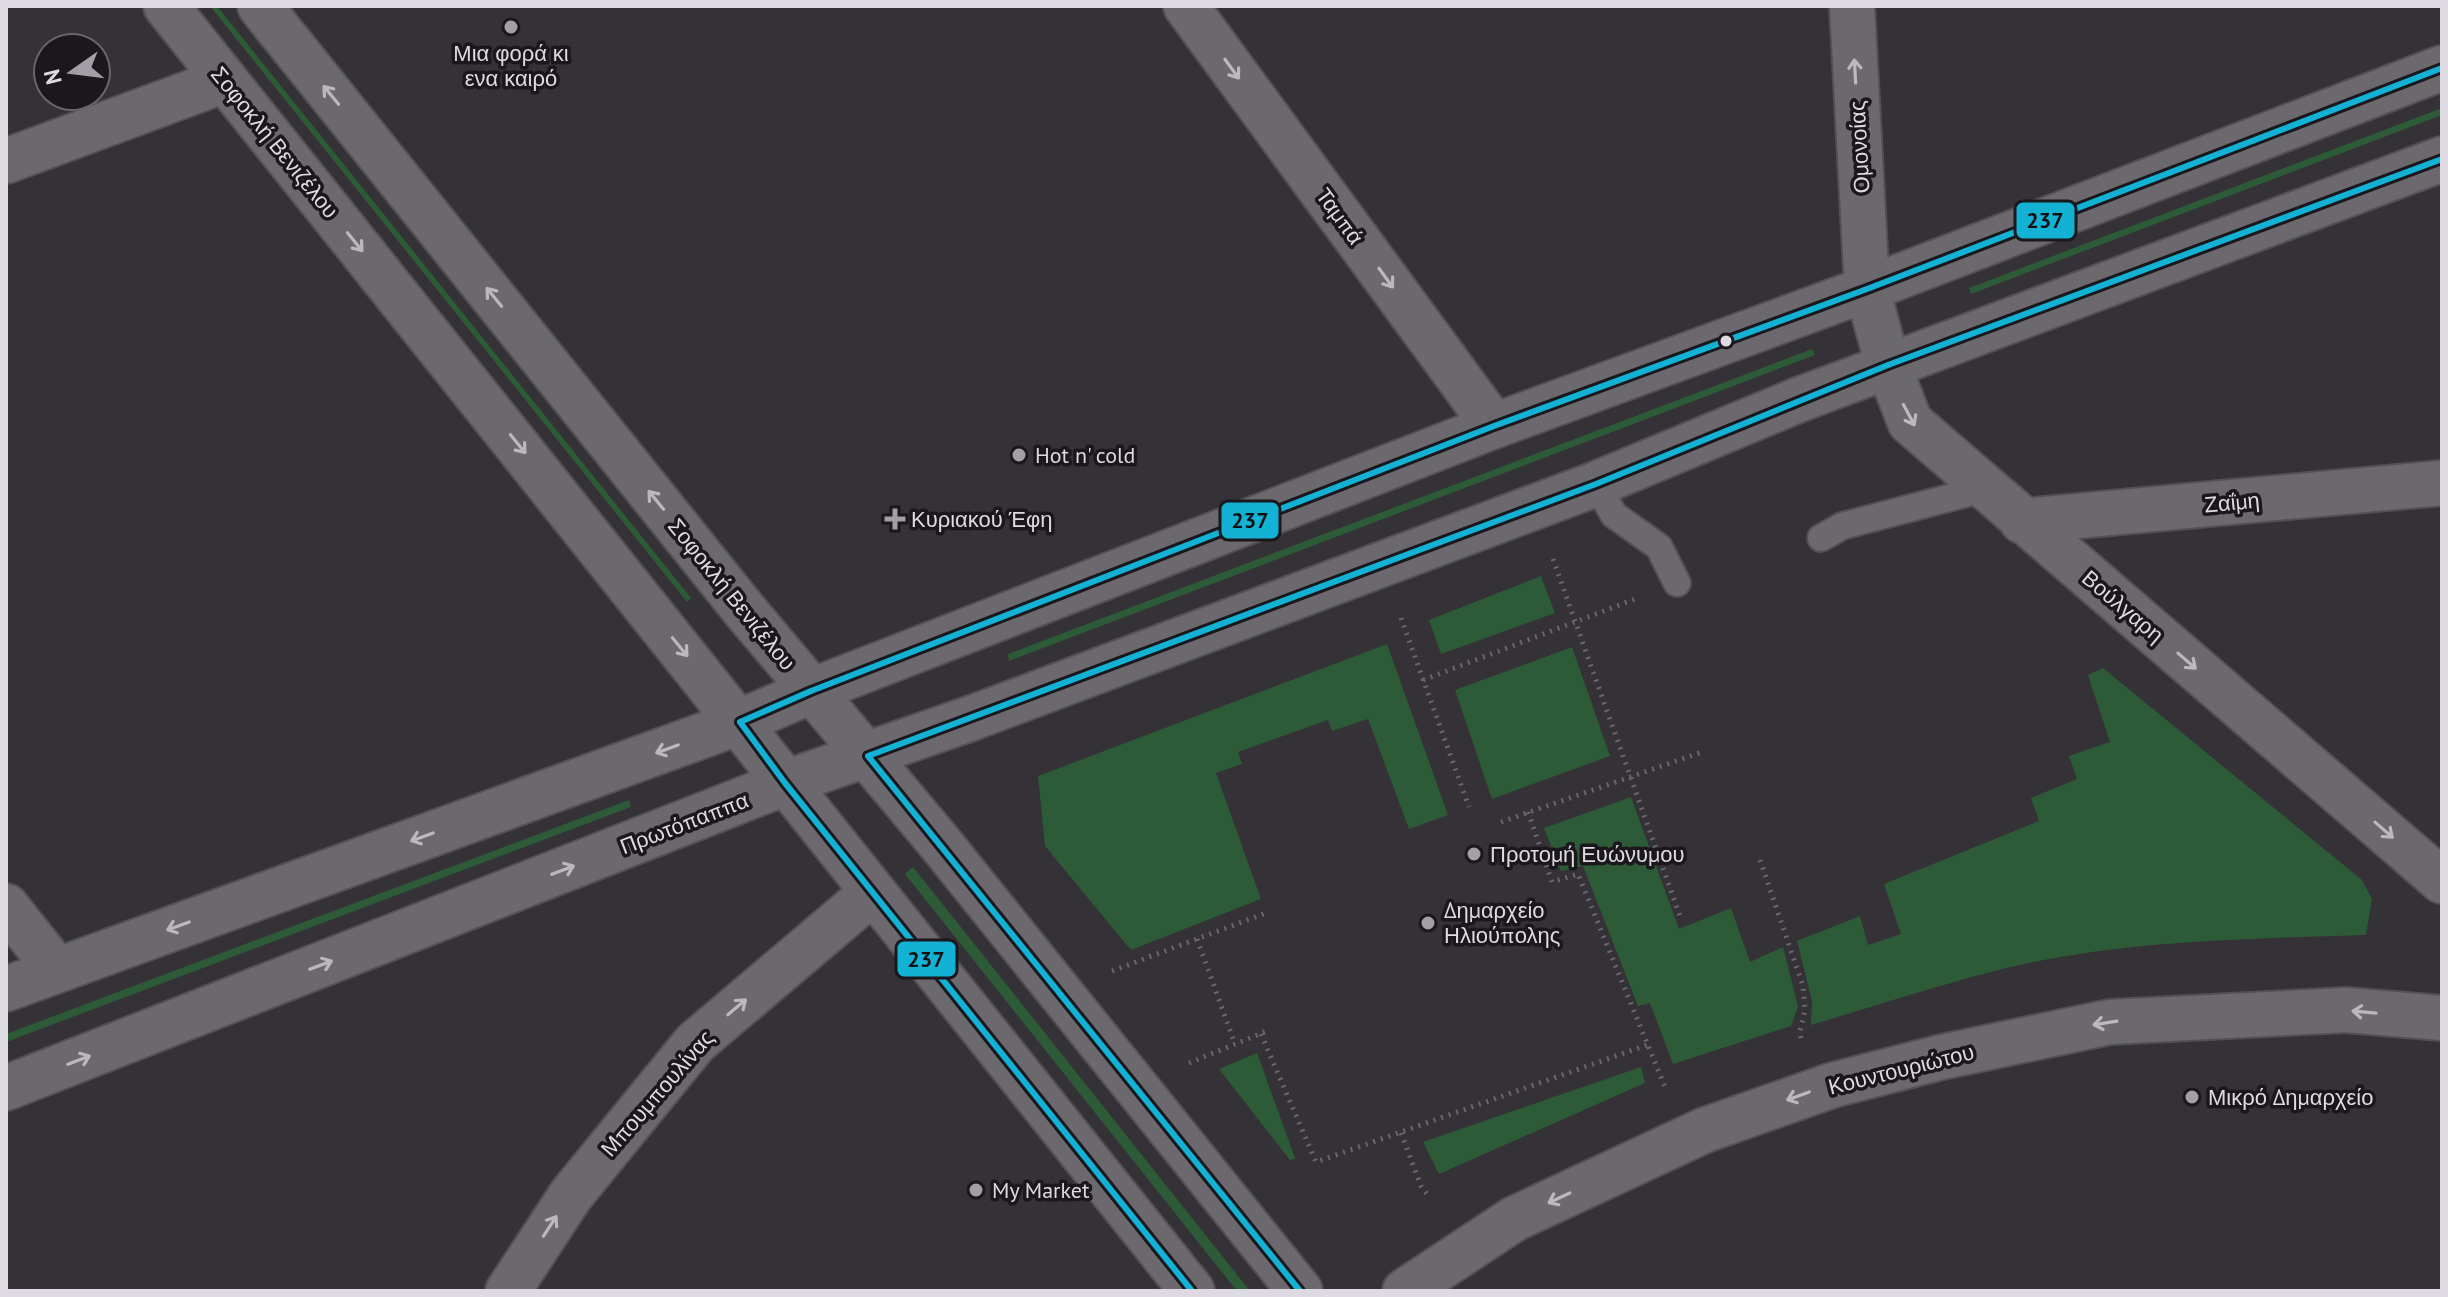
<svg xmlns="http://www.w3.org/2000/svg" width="2448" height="1297" font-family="'PT Sans',sans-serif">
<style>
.green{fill:#2e5b37}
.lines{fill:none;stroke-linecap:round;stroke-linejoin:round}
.service-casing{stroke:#525055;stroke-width:30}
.minor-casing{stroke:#525055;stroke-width:48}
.tertiary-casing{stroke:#525055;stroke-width:48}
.path{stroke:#69676b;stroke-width:5;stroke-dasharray:2 6;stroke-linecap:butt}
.service{stroke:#6b696e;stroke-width:26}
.minor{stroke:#6b696e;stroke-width:44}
.tertiary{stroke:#6b696e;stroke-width:44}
.bus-1-casing{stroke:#1a171d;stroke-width:12}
.bus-1{stroke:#13b2d5;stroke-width:6}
.oneway{stroke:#bcb8bf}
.poi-dot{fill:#a29fa6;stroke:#1a171d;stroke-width:3}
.bus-dot{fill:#dedae2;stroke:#1a171d;stroke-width:3}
.labels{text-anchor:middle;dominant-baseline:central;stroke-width:7;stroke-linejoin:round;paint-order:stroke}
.poi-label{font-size:22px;fill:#dedae2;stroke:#1a171d;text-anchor:start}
.street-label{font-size:22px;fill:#dedae2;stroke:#1a171d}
.line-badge{stroke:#1a171d;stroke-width:3}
.pale-badge-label{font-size:22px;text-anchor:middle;font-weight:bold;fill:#111}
</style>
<rect width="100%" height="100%" fill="#343137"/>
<!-- green -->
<path class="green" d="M210 6H217L691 598 687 602Z
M2442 108V115L1971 294 1969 288Z
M1812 349 1815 355 1009 661 1008 654Z
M1541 576 1555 613 1441 654 1429 620Z
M1387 644 1448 815 1409 829 1368 719 1332 731 1328 720 1238 752 1242 764 1216 773 1261 899 1131 950 1045 846 1038 776Z
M1572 647 1610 756 1492 799 1455 690Z
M2103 668 2362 880 2372 899 2366 935C2249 939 2130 940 2015 966 1947 982 1879 1005 1811 1025L1812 1001 1797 941 1860 916 1868 945 1901 934 1884 884 2039 821 2031 798 2077 779 2069 756 2110 742 2088 675Z
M1631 797 1679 929 1731 908 1750 962 1783 947 1798 1006 1791 1026 1673 1064 1650 1003 1638 1006 1583 866 1561 871 1544 828Z
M629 800 631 807 6 1042V1034Z
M913 867 1250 1291H1237L905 874Z
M1257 1053 1295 1158V1159L1290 1160 1219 1069Z
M1641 1067 1645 1083 1439 1174 1423 1142Z"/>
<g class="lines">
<defs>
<path id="service" d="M1596 484 1614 515 1659 547 1677 583
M1821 538 1842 526 1987 488"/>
<path id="minor" d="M1186 6 1494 426
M1852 6 1867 289 1888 365 1910 422 2442 881
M6 161 225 80
M2022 521 2442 483
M6 906 57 970
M508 1291 571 1195 695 1043 873 892
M1405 1291 1514 1219 1705 1130 1833 1085 1942 1057 2110 1022 2346 1010 2442 1018"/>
<path id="tertiary" d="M166 6 1192 1291
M260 6 741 606 940 843 1300 1291
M6 989 740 722 811 691 1494 426 1867 289 2442 68
M6 1088 785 783 969 719 1596 484 1798 400 2442 159"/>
</defs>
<!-- service casing -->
<use href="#service" class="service-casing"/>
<!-- minor casing -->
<use href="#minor" class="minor-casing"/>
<!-- tertiary casing -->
<use href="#tertiary" class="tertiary-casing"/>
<!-- path -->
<path class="path" d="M1553 559 1681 919
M1401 618 1469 807
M1423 680 1635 599
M1528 812 1552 882 1578 874 1665 1087
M1501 822 1702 752
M1760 860 1803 986 1805 1010 1800 1031 1801 1039
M1197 939 1235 1044
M1112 971 1266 913
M1261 1034 1316 1162 1647 1045
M1189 1063 1267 1031
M1401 1133 1421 1186 1429 1197"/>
<!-- service -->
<use href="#service" class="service"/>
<!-- minor -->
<use href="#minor" class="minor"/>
<!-- tertiary -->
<use href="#tertiary" class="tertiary"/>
<defs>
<path id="bus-1" d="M1192 1291 785 783 740 722 811 691 1494 426 1867 289 2442 68
M1300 1291 868 756 1596 484 1888 365 2442 159"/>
</defs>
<!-- bus-1 casing -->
<use href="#bus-1" class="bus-1-casing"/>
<!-- bus-1 -->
<use href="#bus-1" class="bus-1"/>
</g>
<!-- one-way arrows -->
<defs><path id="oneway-shaft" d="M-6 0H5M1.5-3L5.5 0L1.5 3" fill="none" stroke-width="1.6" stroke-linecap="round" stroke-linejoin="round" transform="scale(2)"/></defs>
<g class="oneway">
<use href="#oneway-shaft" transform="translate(1232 69) rotate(54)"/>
<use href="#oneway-shaft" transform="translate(1855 71) rotate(-93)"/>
<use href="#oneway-shaft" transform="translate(331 95) rotate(-129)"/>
<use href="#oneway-shaft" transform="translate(355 242) rotate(51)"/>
<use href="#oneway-shaft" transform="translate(1386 278) rotate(54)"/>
<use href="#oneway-shaft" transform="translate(494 297) rotate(-129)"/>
<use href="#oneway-shaft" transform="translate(1909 415) rotate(62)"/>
<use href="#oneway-shaft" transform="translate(518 444) rotate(51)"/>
<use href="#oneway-shaft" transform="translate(656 500) rotate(-129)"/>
<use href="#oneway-shaft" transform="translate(680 647) rotate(51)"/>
<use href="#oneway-shaft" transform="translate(2187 661) rotate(41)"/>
<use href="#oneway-shaft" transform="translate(667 749) rotate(160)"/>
<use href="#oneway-shaft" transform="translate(2384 830) rotate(41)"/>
<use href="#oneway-shaft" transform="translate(422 837) rotate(160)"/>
<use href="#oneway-shaft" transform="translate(563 870) rotate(-21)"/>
<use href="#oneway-shaft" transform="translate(178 926) rotate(160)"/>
<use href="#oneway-shaft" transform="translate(321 965) rotate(-21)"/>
<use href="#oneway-shaft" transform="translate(737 1007) rotate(-40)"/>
<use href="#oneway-shaft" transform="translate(2364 1012) rotate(-175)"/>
<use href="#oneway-shaft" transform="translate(2105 1023) rotate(171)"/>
<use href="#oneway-shaft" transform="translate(79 1060) rotate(-21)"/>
<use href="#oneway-shaft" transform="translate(1798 1096) rotate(160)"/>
<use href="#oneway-shaft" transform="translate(1559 1198) rotate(155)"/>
<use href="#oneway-shaft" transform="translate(550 1226) rotate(-57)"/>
</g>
<!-- markers -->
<g class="poi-dot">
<circle cx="511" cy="27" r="8"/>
<circle cx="1019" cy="455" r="8"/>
<path d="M891 507h8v8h8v8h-8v8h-8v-8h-8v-8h8z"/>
<circle cx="1474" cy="854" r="8"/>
<circle cx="1428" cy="923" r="8"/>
<circle cx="2192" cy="1097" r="8"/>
<circle cx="976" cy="1190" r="8"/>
</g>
<circle class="bus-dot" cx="1726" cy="341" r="7"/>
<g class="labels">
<!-- poi labels -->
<g class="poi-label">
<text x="511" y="53" text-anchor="middle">Μια φορά κι<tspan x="511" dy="25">ενα καιρό</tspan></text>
<text x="1035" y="455">Hot n' cold</text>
<text x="911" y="519">Κυριακού Έφη</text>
<text x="1490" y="854">Προτομή Ευώνυμου</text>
<text x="1444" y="910">Δημαρχείο<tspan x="1444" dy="25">Ηλιούπολης</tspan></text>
<text x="2208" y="1097">Μικρό Δημαρχείο</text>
<text x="992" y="1190">My Market</text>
</g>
<!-- street labels -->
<g class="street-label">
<text transform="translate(275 142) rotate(51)">Σοφοκλή Βενιζέλου</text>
<text transform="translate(1859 147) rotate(-93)">Ομονοίας</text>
<text transform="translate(1340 216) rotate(54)">Ταμπά</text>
<text transform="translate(2232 502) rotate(-5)">Ζαΐμη</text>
<text transform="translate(732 594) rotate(51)">Σοφοκλή Βενιζέλου</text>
<text transform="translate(2123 606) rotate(40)">Βούλγαρη</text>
<text transform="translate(684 823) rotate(-21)">Πρωτόπαππα</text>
<text transform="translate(1901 1069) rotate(-14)">Κουντουριώτου</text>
<text transform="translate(657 1093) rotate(-49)">Μπουμπουλίνας</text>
</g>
</g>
<g class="line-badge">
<rect x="2015" y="201" width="61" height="39" rx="8" fill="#13b2d5"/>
<rect x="1220" y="501" width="60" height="39" rx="8" fill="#13b2d5"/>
<rect x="896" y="940" width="61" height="38" rx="8" fill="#13b2d5"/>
</g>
<g class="pale-badge-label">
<text x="2045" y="228">237</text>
<text x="1250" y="528">237</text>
<text x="926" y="967">237</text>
</g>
<!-- border -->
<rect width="2448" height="1297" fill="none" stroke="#dedae2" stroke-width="16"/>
<!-- north arrow -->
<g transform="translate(72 72) rotate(256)"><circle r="38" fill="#1a171d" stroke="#68656c" stroke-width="2"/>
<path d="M0-6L14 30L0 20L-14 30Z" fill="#a29fa6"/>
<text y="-12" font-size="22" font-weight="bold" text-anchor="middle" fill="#dedae2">N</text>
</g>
</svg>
